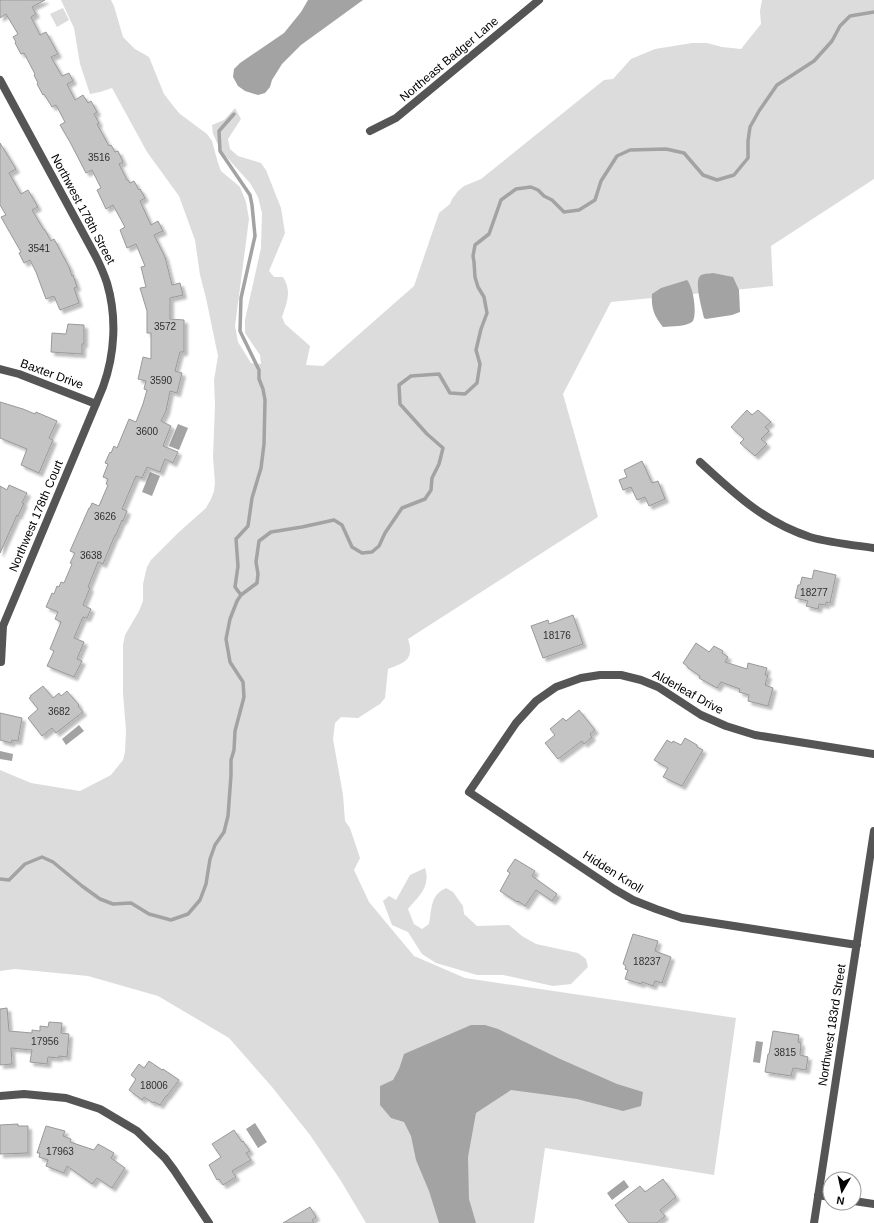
<svg xmlns="http://www.w3.org/2000/svg" width="874" height="1223" font-family="Helvetica,sans-serif">
<style>
.green{fill:#dcdcdc}
.water{fill:#a3a3a3}
.lines{fill:none;stroke-linecap:round;stroke-linejoin:round}
.stream{stroke:#a3a3a3;stroke-width:3.5}
.building{fill:#c4c4c4;stroke:#999;filter:url(#shadow)}
.minor{stroke:#555;stroke-width:8}
.labels{text-anchor:middle;dominant-baseline:central;stroke-width:3.5;stroke-linejoin:round;paint-order:stroke}
.number-label{font-size:10px;fill:#313131}
.street-label{font-size:12px;fill:#000;stroke:#fff}
</style>
<defs>
<filter id="shadow"><feDropShadow dx="3.5" dy="3.5" stdDeviation="1" flood-color="#0004"/></filter>
</defs>
<rect width="100%" height="100%" fill="#fff"/>
<!-- green -->
<path class="green" d="M61 0H111L114 6 123 37 135 49 149 57 164 94 174 107 180 114 207 134 212 141 218 163 221 171 240 187 246 202 249 219 235 326 238 342 251 363 261 364 260 355 245 333V320L261 248 262 213 258 197 250 183 221 151 213 134 212 125 224 120 235 108 241 119 228 139 230 149 238 156 261 163 266 170 281 208 285 233 269 271 274 277H283C292 291 287 302 282 317L285 324 310 346 306 365 323 366 414 286 439 213 450 204 452 199 458 191 464 186 481 179 604 80 613 79 631 59 655 49 692 43H707L722 47 741 49 761 24 760 11 762 0H874V179L771 246 773 286 611 302 563 394 598 517 408 639C415 660 404 663 388 669L385 698 380 704 358 718 341 717 335 723 333 739 343 795 345 821 350 828 360 858 354 870 369 902 414 956 465 978 736 1018 714 1175 545 1148 534 1223H366L341 1181 310 1135 272 1087 229 1038 158 996 88 976 15 969 0 971V770L31 783 80 791 111 775 123 760 125 752 126 731 123 693V645L125 635 139 611 143 601V584L147 567 151 560 178 533 206 508 211 499 214 491 215 483 213 457 215 405 214 380 218 356 206 298 200 275 195 240 179 196 147 152 112 88 100 92 90 94 80 64 74 28Z
M63 8 69 20 57 27 50 14Z
M425 868C431 887 419 896 408 909L414 924 422 929 429 924C432 909 430 895 446 888L453 892 463 906 464 914 477 926 509 925 522 936 536 944 578 953 586 959 588 967 571 984 553 986 503 975H477L436 963 422 954 408 932 392 925 383 901 389 896 396 900 410 875Z"/>
<!-- water -->
<path class="water" d="M308 0H363L301 45 282 64 272 80 270 87 265 93 258 95 245 91 238 86 233 77 234 69 240 63 284 33 301 12Z
M713 273 733 277 739 290 740 312 732 315 706 319 704 318C702 309 694 282 700 276 703 273 709 274 713 273Z
M687 280C689 282 690 285 691 288 694 294 697 318 692 322 685 327 672 326 663 327 654 316 651 308 652 294L661 288Z
M178 424 188 428 179 450 169 446Z
M150 472 160 476 152 496 142 492Z
M79 725 84 731 66 745 62 739Z
M0 751 13 754 12 761 0 759Z
M471 1025H485L498 1029 558 1058 617 1084 643 1092 641 1106 623 1111 577 1099 549 1095 511 1090 476 1113 468 1157 469 1199 476 1223H439L429 1191 416 1160 411 1136 404 1122 391 1118 380 1105V1086L393 1080 399 1069 404 1054Z
M756 1041 763 1042 760 1063 753 1062Z
M255 1123 267 1142 258 1148 246 1129Z
M624 1180 629 1187 612 1200 607 1193Z"/>
<g class="lines">
<!-- stream -->
<path class="stream" d="M234 114 219 131 220 151 250 195 252 205 255 236 241 298 240 331 259 370V379L263 389 265 400 264 444 261 468 252 498 248 526 236 539 238 566 235 587 241 595
M0 879 9 880 25 864 42 857 53 862 82 886 100 899 113 904 131 903 149 914 171 920 188 914 200 900 206 884 210 859 215 845 224 832 228 816 231 775V760L234 750 235 731 244 697 243 682 230 662 226 639 230 619 237 601 241 595 257 583 258 574 256 562 259 541 271 532 302 527 334 520 342 525 352 547 362 553 372 552 379 546 385 533 402 508 425 499 431 490 432 478 439 464 443 448 427 434 400 404 399 385 411 376 439 374 450 393 465 394 477 383 480 364 476 350 481 329 487 313 484 297 478 287 475 277 474 262 473 256 475 245 489 234 501 200 516 189 531 187 538 190 544 196 552 200 564 212 579 210 595 200 601 181 617 156 630 150 666 149 684 153 703 175 717 180 734 175 748 158V141L750 127 759 111 777 85 814 61 832 41 840 26 850 16 874 12"/>
</g>
<!-- building -->
<path class="building" d="M0 0H45L32 7 36 14 31 17 40 35 46 32 58 54 51 57 62 76 69 73 73 81 67 84 75 100 83 95 88 103 91 101 97 112 94 114 99 123 97 124 109 146 111 145 115 152 118 151 123 162 119 164 127 180H128L130 183 134 181 139 190 140 189 145 198 140 201 151 225 158 221 163 231 154 235 165 257 172 285 180 283 183 295 170 298V319L184 320V352H180L175 371 182 373 177 393 170 391 166 411 161 421 171 426 163 446 178 452 173 463 165 459 160 472 147 467 142 478 136 476 122 509 127 511 123 521 122 520 116 535H115L103 564 98 562 88 587 90 588 83 605 91 609 87 618 83 617 74 638 84 642 77 659 82 661 74 677 47 666 54 651 50 649 61 622 55 619 58 612 46 607 52 593 54 594 57 586 59 587 61 582 64 583 72 564 70 563 75 553 70 551 89 508H90L92 503 99 506 108 485 106 484 108 479 103 477 108 464 105 463 110 452 111 453 114 446 117 448 129 419 136 422 143 404 147 390 144 389 146 381 138 379 143 357 151 359V333H147V311L140 288 146 287 141 267 145 266 136 244 127 248 120 230 125 227 113 205 106 209 97 190 101 188 92 170 86 173 70 142 60 125 65 122 56 105 52 107 44 94 43 95 37 84 38 83 34 75 35 74 24 53 21 54 15 43 16 42 13 37 18 34 6 14 0 18Z
M0 143 16 169 9 173 21 194 28 190 38 207 32 210 44 230H45L51 241 54 239 69 267 72 276 73 275 77 287 74 288 79 303 60 310 54 296 46 299 36 272 30 260 24 263 19 253 21 252 1 217 6 215 0 205Z
M68 324 84 325V344H82V354L51 352 52 333 66 334Z
M0 402 23 409 35 414 36 412 57 421 49 438 53 440 39 473 21 465 27 449 0 438Z
M747 410 752 415 758 410 771 422 765 427 769 431 761 439 767 444 755 456 740 443 744 439 731 427Z
M642 461 652 483 658 481 665 499 649 506 645 497 637 500 631 487 623 490 619 480 627 477 624 470Z
M9 485 27 493 22 503H24L18 516 17 515 0 553V486L7 490Z
M814 570 836 575 830 603 826 602V605L819 604 818 609 806 606 808 601 795 598 798 585H800L802 577 812 579Z
M573 615 583 644 543 658 531 626 548 620 549 624Z
M696 643 709 652 714 646 723 651 722 653 728 657 725 662 747 669 748 663 767 668 765 675H768L765 685 773 688 768 706 748 701 749 695 739 692 740 689 721 682 717 688 699 678 700 676 688 668V667L683 663Z
M43 686 53 698 59 693 61 696 67 691 79 705 78 706 83 712 56 733 52 728 42 736 28 718 38 709 29 698 31 697 30 696Z
M579 710 595 730 590 734 592 737 584 744 582 741 558 759 545 743 555 735 550 729 563 718 566 721Z
M0 713 22 718 18 741 12 740 11 743 0 740Z
M685 738 697 745V747L703 750 682 786 663 777 668 768 654 760 667 740 672 743 673 741 681 745Z
M515 859 535 871 532 876 557 894 552 901 536 890 525 906 518 901 517 902 500 891 510 873 507 871Z
M633 934 658 941 655 951 671 957 662 983 655 981 653 986 642 982 641 984 625 979 628 970 625 969 626 966 623 964Z
M7 1008 9 1031 32 1033V1030L40 1031V1026L48 1027 49 1022 62 1023 61 1033 69 1034 67 1057 59 1056V1058L48 1057 47 1064 30 1062 32 1050 11 1048 12 1064 0 1065V1009Z
M773 1031 799 1035 798 1042 801 1043 800 1055 808 1057 806 1070 793 1068 791 1076 765 1072 768 1054H769Z
M149 1061 162 1070 163 1069 179 1080 167 1096H166L160 1105 154 1102 153 1103 144 1097 142 1100 129 1090 136 1079 131 1075 139 1064 144 1068Z
M18 1124V1126H28V1153L0 1154V1125Z
M46 1126 65 1131 63 1136 71 1139 70 1142 94 1150 98 1144 114 1153 111 1158 125 1168 112 1188 97 1178 92 1184 67 1166 64 1173 46 1166 48 1160 39 1157 40 1153H37Z
M234 1130 242 1142 243 1141 250 1151 246 1153 251 1160 232 1171 236 1177 223 1185 219 1179 217 1180 209 1165 221 1157 212 1144Z
M663 1179 676 1197 660 1210 665 1216 657 1223H629L615 1205 640 1186 645 1192Z
M310 1207 316 1217 312 1220 314 1223H283Z"/>
<g class="lines">
<!-- minor -->
<path class="minor" d="M0 80 96 257C100 265 104 274 107 283 117 317 115 354 103 387L3 626 1 662
M370 131 396 118 539 0
M0 369 19 374 96 404
M700 462C735 494 764 522 810 537 831 543 853 545 874 548
M857 945 682 918 656 909 633 900 614 889 469 792 516 723 536 701 556 687 581 678 600 675H621L641 680 658 687 701 715 726 726 755 735 874 754
M0 1096 24 1094 66 1098 100 1109 137 1131 165 1158 174 1170 209 1223
M818 1195 830 1197
M854 1201 874 1204
M814 1223 874 831"/>
</g>
<g class="labels">
<!-- number labels -->
<g class="number-label">
<text x="99" y="157">3516</text>
<text x="39" y="248">3541</text>
<text x="165" y="326">3572</text>
<text x="161" y="380">3590</text>
<text x="147" y="431">3600</text>
<text x="105" y="516">3626</text>
<text x="91" y="555">3638</text>
<text x="814" y="592">18277</text>
<text x="557" y="635">18176</text>
<text x="59" y="711">3682</text>
<text x="647" y="961">18237</text>
<text x="45" y="1041">17956</text>
<text x="785" y="1052">3815</text>
<text x="154" y="1085">18006</text>
<text x="60" y="1151">17963</text>
</g>
<!-- street labels -->
<g class="street-label">
<text transform="translate(449 59) rotate(-40)">Northeast Badger Lane</text>
<text transform="translate(83 209) rotate(62)">Northwest 178th Street</text>
<text transform="translate(52 374) rotate(20)">Baxter Drive</text>
<text transform="translate(36 516) rotate(-67)">Northwest 178th Court</text>
<text transform="translate(688 692) rotate(29)">Alderleaf Drive</text>
<text transform="translate(613 872) rotate(32)">Hidden Knoll</text>
<text transform="translate(832 1025) rotate(-81)">Northwest 183rd Street</text>
</g>
</g>
<!-- north arrow -->
<g transform="translate(842 1191) rotate(189)"><circle r="19" fill="#ffffff" stroke="#999999"/>
<path d="M0-3L7 15L0 10L-7 15Z" fill="#000000"/>
<text y="-6" font-size="11" font-weight="bold" text-anchor="middle" fill="#000000">N</text>
</g>
</svg>
